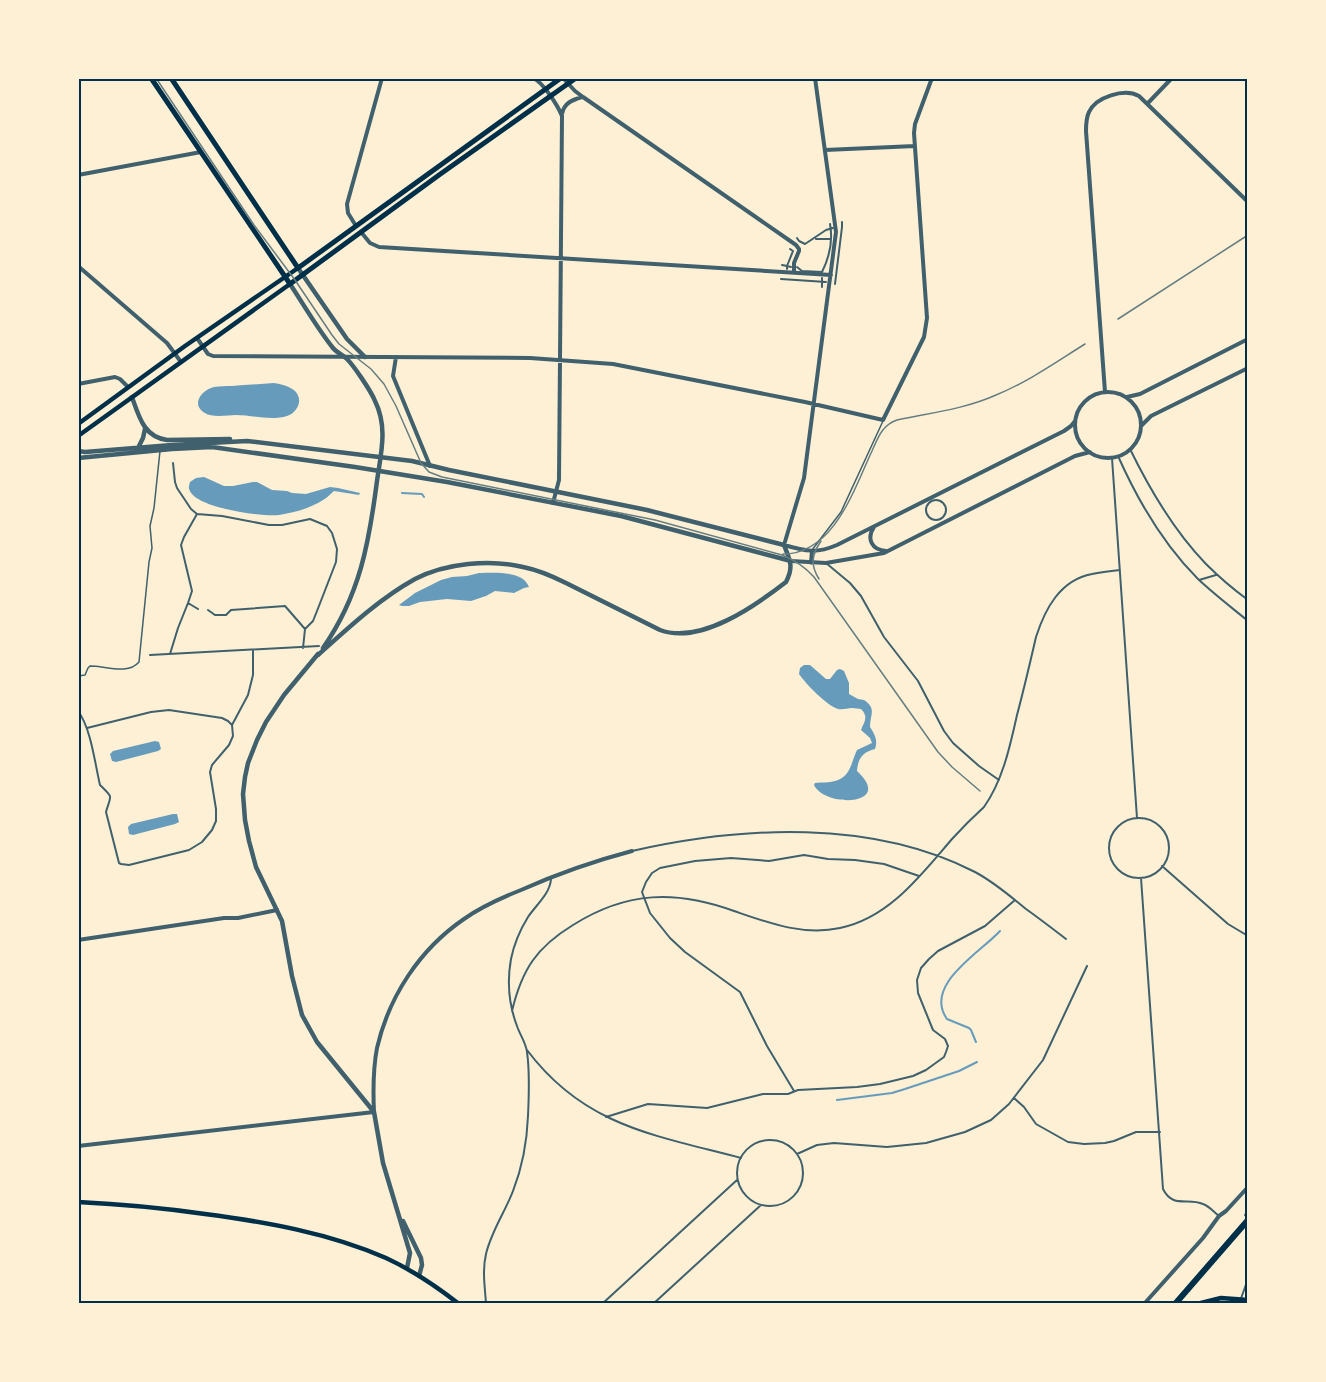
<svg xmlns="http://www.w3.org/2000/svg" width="1326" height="1382" font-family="Lora,serif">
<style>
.water{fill:#669bbc}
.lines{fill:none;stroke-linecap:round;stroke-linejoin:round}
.stream{stroke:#669bbc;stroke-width:2}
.service{stroke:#3f606c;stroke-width:1.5}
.pedestrian{stroke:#3f606c;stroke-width:2}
.minor{stroke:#3f606c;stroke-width:4}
.tertiary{stroke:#3f606c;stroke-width:4.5}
.secondary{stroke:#003049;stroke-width:4.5}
.primary{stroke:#003049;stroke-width:5}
.trunk{stroke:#003049;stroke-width:6}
.tram{stroke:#657d81;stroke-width:1.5}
.neatline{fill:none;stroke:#003049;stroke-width:2}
</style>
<rect width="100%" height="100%" fill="#fdf0d5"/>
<!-- water -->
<path class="water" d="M274 383C281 384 289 386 295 391 304 400 297 413 287 416 271 421 252 415 236 415 228 415 212 418 205 413 190 404 202 390 214 387 220 386 226 386 232 386 246 385 260 384 274 383Z
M204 477 224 486H233L253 482H257L272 490 287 491 292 493 306 494 330 487 338 488 360 493 359 495 334 491C330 494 327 498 323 500 311 508 293 513 279 515 262 517 197 508 190 491 188 488 189 486 190 482L196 478Z
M479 573C494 573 523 570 529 587L524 588 514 593 495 591 486 596 471 601 447 599 420 602 409 606H402L399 605 415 593 441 580 452 577 467 576Z
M804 665H810L826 679H830L837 670 840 669 844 671 849 683V694L858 699 864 700C877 709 870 714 870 727 875 735 878 740 875 749 863 752 858 758 857 771 895 806 825 808 814 785L815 783C822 782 829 783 835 781 851 777 851 762 857 750L872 743 870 738 861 730C864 722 869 717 861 709 858 709 855 708 852 708 847 708 843 710 838 709 826 705 806 684 799 674L800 668Z
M155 741 159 742 161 749 158 751 116 762 112 761 110 754 113 751Z
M173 814H177L179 822 175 824 133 835 129 834 128 827 131 824Z"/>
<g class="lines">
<!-- stream -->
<path class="stream" d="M402 493 422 494 424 497
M976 1042 971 1030 969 1028 947 1019C923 985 980 953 1000 931
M837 1100 892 1093 905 1089 959 1071 977 1062"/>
<!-- service -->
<path class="service" d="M812 550 841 512 883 421
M78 676 85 675 88 668 90 666C106 666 128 675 139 662L149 562 152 548 150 526 154 508 160 451"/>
<!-- pedestrian -->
<path class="pedestrian" d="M797 238 799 241 805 244 826 230 833 228
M816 239H831
M782 265 787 266 793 251 790 249
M797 267 802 271 822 272C829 258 833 240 830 224
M787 269V266L791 267
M781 279 826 282
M835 284 842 227V222
M822 287V278
M1130 449C1150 490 1174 531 1206 564 1219 577 1233 589 1248 600
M1118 456C1138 501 1163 544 1198 579 1214 594 1231 607 1248 621
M1112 458 1137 818
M173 463 175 482 177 488 191 509 197 514 222 516 269 525H282L310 519 327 526 332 533 337 549 336 562 317 611 313 621 305 629 303 648
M926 510a10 10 0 1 1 20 0a10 10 0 1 1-20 0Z
M197 514 184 537 181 545 192 591 188 603 198 609
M826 563 850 583 861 596 884 637 918 681 944 731 953 743 979 766 999 780
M1199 580 1216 575
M208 610 215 615H226L231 610 285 606 305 629
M170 654 178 628 188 603
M150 655 319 646
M78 711C91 728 95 764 100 785 114 799 111 794 106 812L119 863 121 864 129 865 189 850 202 842 212 830 216 821V809L210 772 212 765 229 745 233 736 232 725 248 695 253 675V650
M87 728 151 712 169 710 222 718 228 721 232 725
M1109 848a30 30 0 1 1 60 0a30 30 0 1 1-60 0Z
M632 851C742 826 872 819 975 872 994 882 1010 896 1026 909 1040 919 1053 929 1066 939
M1162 866 1228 924 1248 936
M1141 878 1163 1189C1173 1209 1188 1197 1203 1204 1209 1206 1214 1212 1219 1216
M512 1011C522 969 537 947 573 925 627 891 676 890 734 911 769 923 803 936 840 928 889 918 921 875 952 839 962 828 973 817 984 807 1003 780 1010 746 1017 715 1024 689 1030 663 1036 637 1045 609 1060 580 1092 574 1101 572 1110 571 1120 570
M527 1050C584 1126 654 1135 741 1158
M794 1091 767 1046 740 992 685 952 670 938 650 913 642 892 646 882 652 873 660 868 695 861 731 858 769 861 804 855 828 859 855 860 884 864 919 876
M1014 1098 1024 1107 1036 1124 1068 1142 1084 1144 1105 1143 1114 1141 1136 1132H1160
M606 1117 648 1104 707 1108 763 1094H788L798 1090 857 1087 880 1084 913 1076 926 1070 944 1057 946 1052 948 1046 945 1039 933 1030 918 993 917 980 921 968 929 959 938 951 985 926 1015 900
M737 1173a33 33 0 1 1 66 0a33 33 0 1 1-66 0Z
M797 1154 817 1145 834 1143 887 1147 926 1143 965 1132 991 1120 1009 1104 1043 1060 1087 966
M1248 1211 1245 1215 1248 1218
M486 1304C485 1287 482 1271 486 1254 491 1232 505 1212 513 1191 522 1168 527 1141 528 1116 529 1095 530 1072 527 1052 526 1043 520 1035 517 1026 509 1005 507 981 511 959 514 944 520 930 528 917 536 905 550 894 551 879
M602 1304 737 1180
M653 1304 761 1205
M1239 1304 1248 1279"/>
<!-- minor -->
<path class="minor" d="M533 78C543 82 558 106 562 116L559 480 553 503
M563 78 575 91 583 97 796 245 799 249V251L794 263V273
M815 78 836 232 804 478 784 545C805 551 816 554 837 545L1064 431 1071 426 1075 421
M1148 103 1172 78
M562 114C564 103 572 100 582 97
M825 150 915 146
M78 175 201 152
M356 226 348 213 347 204 382 78
M361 232 370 243 379 247 831 275
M78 266 167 343 181 362
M197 338 208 354 213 356 530 358 613 364 805 402 883 420 924 337 927 318 914 133 915 124 932 78
M396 357 393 376 430 466
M78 384 115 377 120 379 128 387
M1075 425a33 33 0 1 1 66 0a33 33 0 1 1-66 0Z
M1105 392 1086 131C1086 124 1086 118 1089 112 1096 97 1124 88 1139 96L1248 202
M1127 397 1140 394 1248 339
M1141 426 1151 416 1248 368
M874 527C866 539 872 550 886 551
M791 561 826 563 884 553 1075 456 1090 452
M811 563 812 551
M78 940 224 918H238L277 910
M78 1146 374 1112C373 1091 373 1069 377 1048 389 996 420 949 464 919 481 907 501 898 521 890 557 874 594 861 632 851
M1144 1304 1203 1238 1219 1216 1226 1211 1248 1187"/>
<!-- tertiary -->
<path class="tertiary" d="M298 268 347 339 365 357
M290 284C304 305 317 328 333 348 337 353 343 355 347 359 354 366 371 391 375 401 388 427 381 453 377 481 369 543 360 595 323 648
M132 397C139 417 144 437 167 440L230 439
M138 448 143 438 145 429
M78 451 85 452 172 445 247 441 412 461 449 470 647 510 784 545C790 560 794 567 786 582 755 606 700 645 660 630L566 583C552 576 538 570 523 567 490 559 446 563 415 579 379 599 348 628 318 655
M78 458 172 449 212 447 355 467 447 482 621 516 791 561
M318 654 284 695 266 722 257 740 248 763 245 777 243 794 245 820 249 841 256 867 282 921 292 976 302 1015 317 1042 374 1112 383 1163 410 1253 407 1268
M403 1221 421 1258 422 1265 419 1276"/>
<!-- secondary -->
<path class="secondary" d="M78 424 185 346 298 268
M78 436 290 284
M78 1202C120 1204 163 1208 205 1214 266 1222 329 1233 386 1258 412 1270 436 1286 459 1304
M1197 1304 1221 1298 1248 1300"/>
<!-- primary -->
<path class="primary" d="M151 78 290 284 439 175 576 78
M171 78 298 268 561 78"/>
<!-- trunk -->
<path class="trunk" d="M1175 1304 1248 1220
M1247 1304 1248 1301"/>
<!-- tram -->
<path class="tram" d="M156 78 254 225 295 280 332 335 339 344 371 369 384 384 396 406 421 463 429 472 442 477 655 520 782 555C795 560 805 567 814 577L938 752 952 767 980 791
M1118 319 1248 235
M783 554C834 554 854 489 872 451 878 438 882 425 897 420 930 413 965 409 996 395 1028 382 1056 362 1085 344
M819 579C810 565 812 554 821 541"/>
</g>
<!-- border -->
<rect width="1326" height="1382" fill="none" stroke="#fdf0d5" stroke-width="159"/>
<rect x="80" y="80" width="1166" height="1222" class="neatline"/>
</svg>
